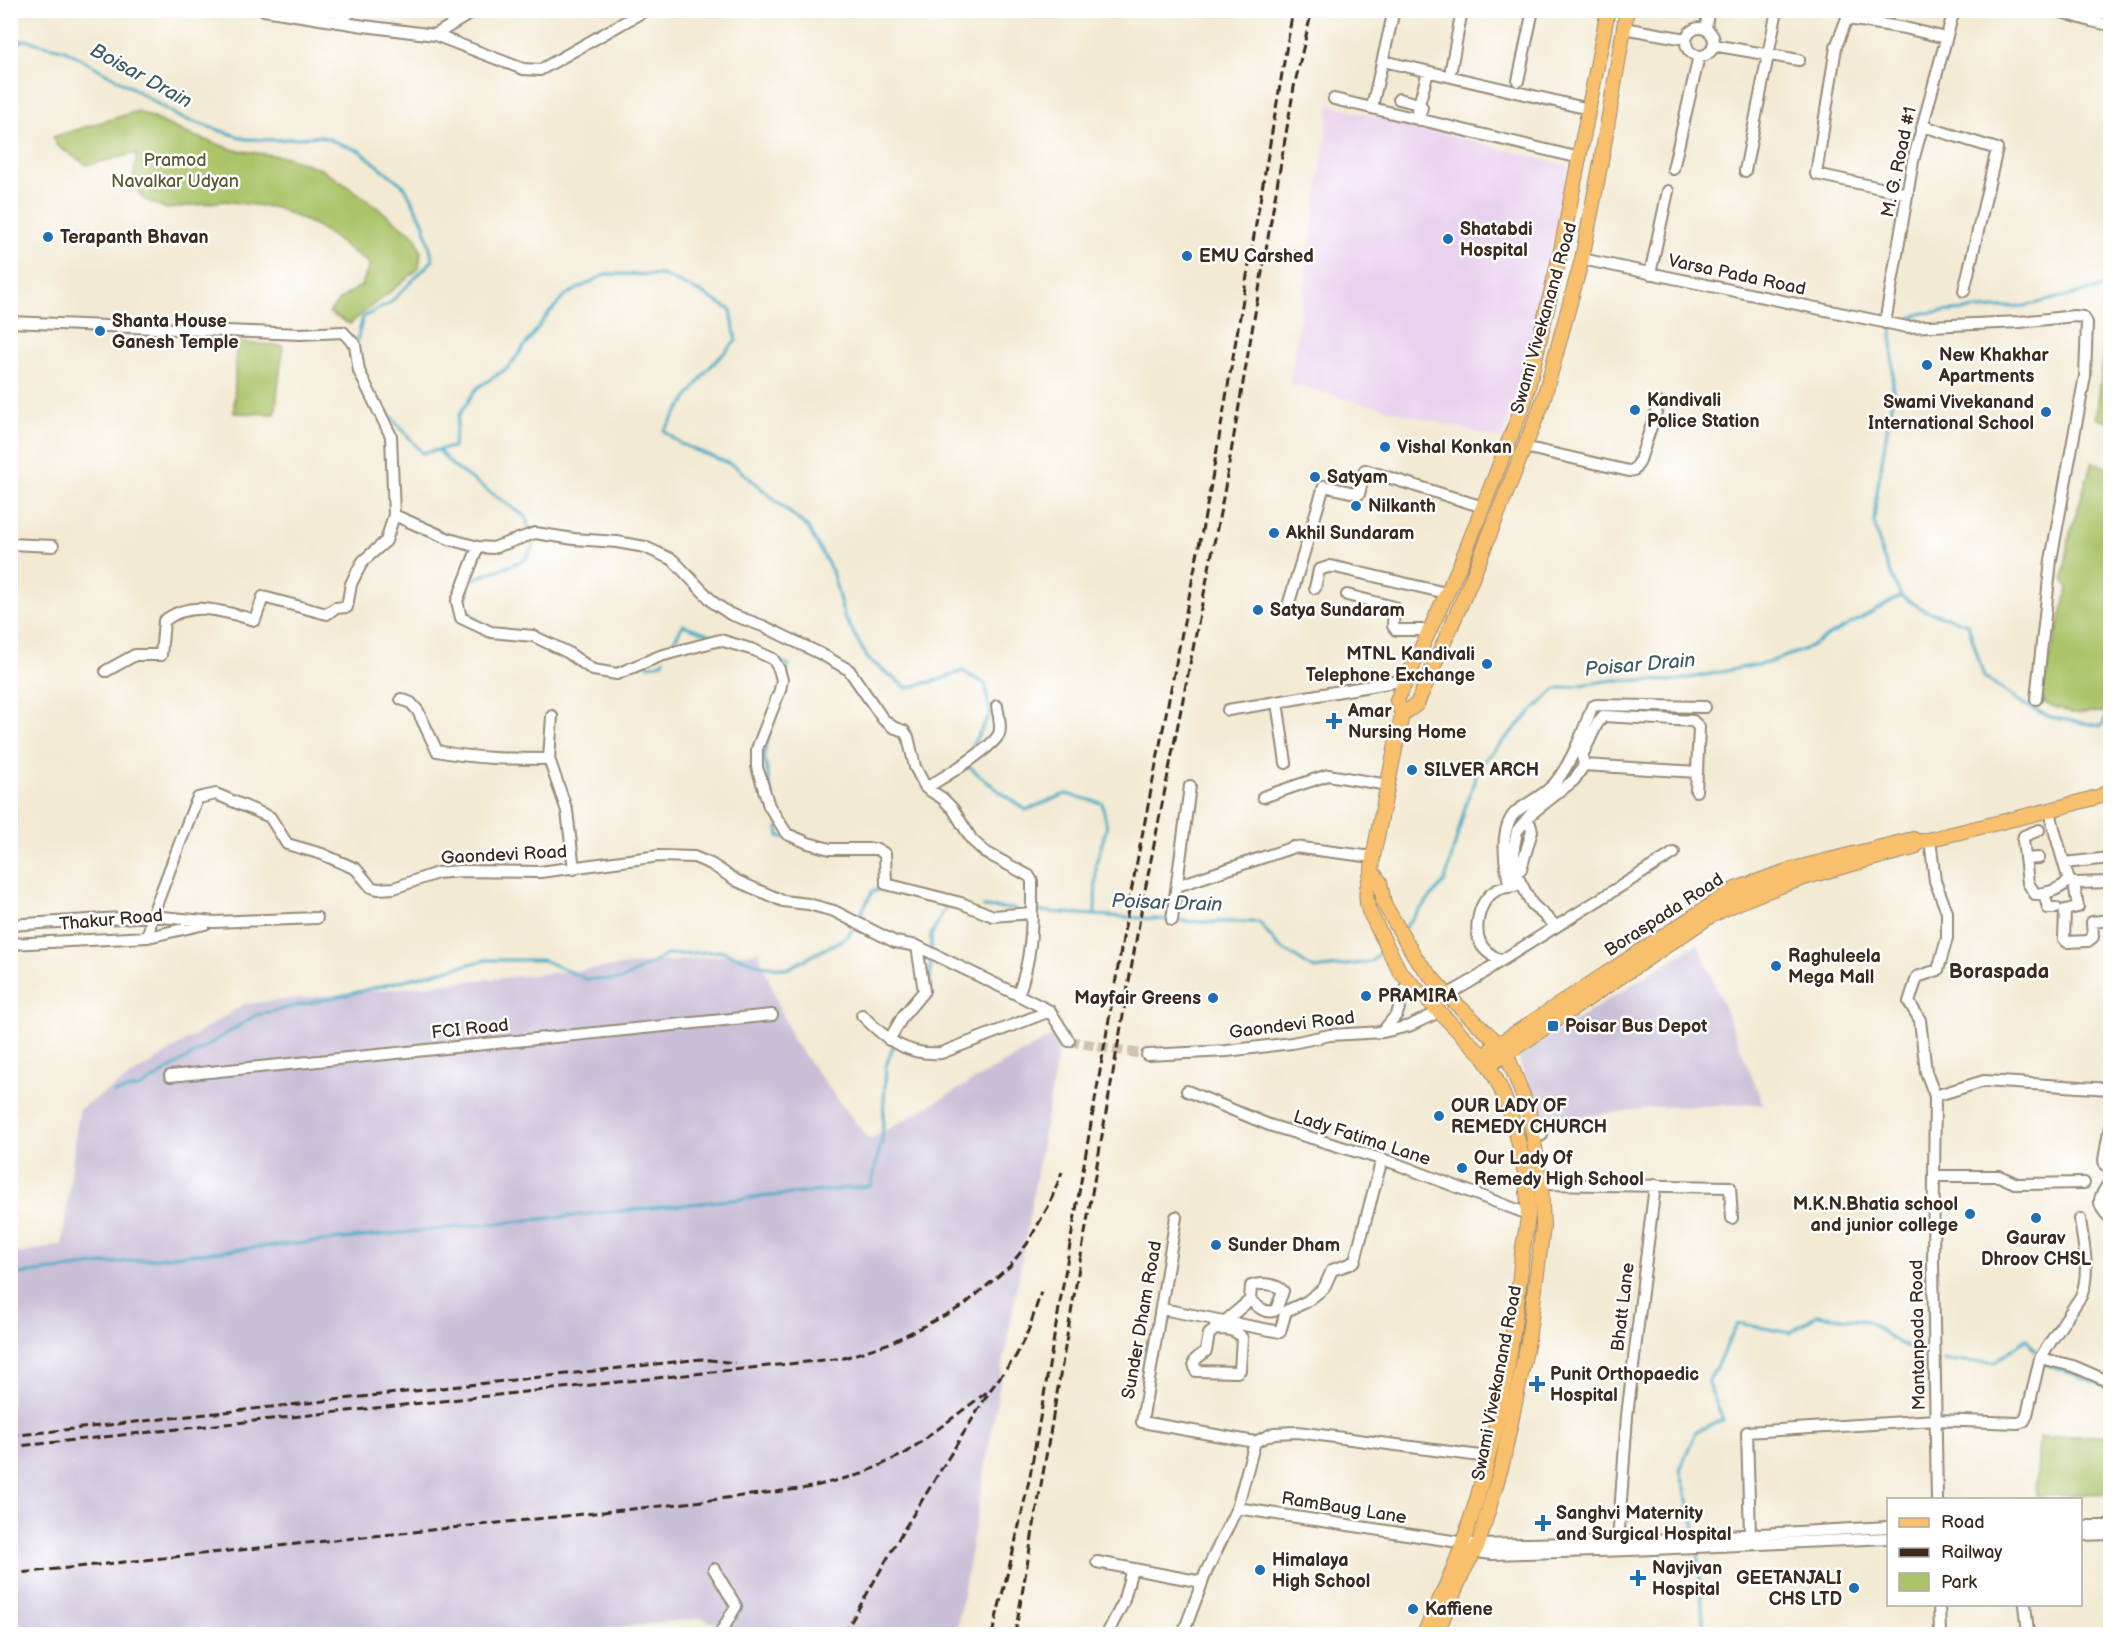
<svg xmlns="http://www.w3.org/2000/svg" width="2121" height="1645" font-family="'Balsamiq Sans',sans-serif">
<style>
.built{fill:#e9d2ed}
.industrial{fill:#c9bfd7}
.green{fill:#abc469;stroke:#737744;stroke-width:1.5}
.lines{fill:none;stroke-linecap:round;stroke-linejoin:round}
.stream{stroke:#44aac4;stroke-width:3}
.minor-tunnel{stroke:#cec4af;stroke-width:10;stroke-dasharray:10 5;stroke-linecap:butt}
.minor-casing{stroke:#978a78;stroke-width:14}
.major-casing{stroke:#978a78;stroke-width:16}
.minor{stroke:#fff;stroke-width:10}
.major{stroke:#f8bf6c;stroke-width:14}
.rail{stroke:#3b2a1e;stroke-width:3;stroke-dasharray:9 4.5;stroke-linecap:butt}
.poi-dot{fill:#1f6fb2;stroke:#fff;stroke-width:2}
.labels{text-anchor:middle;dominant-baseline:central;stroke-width:5;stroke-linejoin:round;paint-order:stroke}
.park-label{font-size:18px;fill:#5d5834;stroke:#fff}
.street-label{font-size:18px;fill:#3b2a1e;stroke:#fff}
.poi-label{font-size:18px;font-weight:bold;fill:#3b2a1e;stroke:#fff;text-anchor:start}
.water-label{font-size:20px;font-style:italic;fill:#3f5d60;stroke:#fff}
.neighbourhood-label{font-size:20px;font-weight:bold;fill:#3b2a1e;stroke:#fff}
</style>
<rect width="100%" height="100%" fill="#fff"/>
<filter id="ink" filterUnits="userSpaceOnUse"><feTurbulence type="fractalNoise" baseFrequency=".0167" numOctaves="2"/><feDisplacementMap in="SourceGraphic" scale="12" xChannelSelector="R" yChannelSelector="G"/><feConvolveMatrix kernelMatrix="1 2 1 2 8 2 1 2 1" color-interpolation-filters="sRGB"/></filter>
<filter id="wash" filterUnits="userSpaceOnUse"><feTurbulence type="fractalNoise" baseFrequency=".008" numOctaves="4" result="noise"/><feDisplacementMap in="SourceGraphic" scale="24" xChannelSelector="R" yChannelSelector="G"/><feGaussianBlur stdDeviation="1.35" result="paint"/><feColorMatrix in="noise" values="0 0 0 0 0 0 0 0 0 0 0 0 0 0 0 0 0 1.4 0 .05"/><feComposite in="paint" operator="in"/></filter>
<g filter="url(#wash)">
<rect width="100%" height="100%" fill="#f3ead3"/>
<!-- built -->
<path class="built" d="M1330 105 1568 166 1537 323 1502 439 1290 384Z"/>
<!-- industrial -->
<path class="industrial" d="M1698 943 1763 1104 1658 1107 1542 1122 1518 1057Z
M758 952 793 1041 869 1140 1062 1030 956 1634H737L738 1631 701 1618 562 1634H11V1255L62 1245 79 1109 244 1004Z"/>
<!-- green -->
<path class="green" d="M138 111 188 134 235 150 287 157 321 169 358 193 416 237 421 252 419 268C397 288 373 304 350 324L329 313 339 300 362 285 370 264 317 226 277 208 224 201 167 209 143 199 133 183 137 153 87 165 57 146 53 137Z
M2106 339H2110V421L2096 418Z
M236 342 283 346 275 414 234 413Z
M2092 462 2110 467V704L2105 712 2071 713 2039 701 2068 588 2063 579 2070 534Z
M2110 1435V1493L2036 1496 2039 1437Z"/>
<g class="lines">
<!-- stream -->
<path class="stream" d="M10 45 25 40 65 50 129 86 179 117 246 139 277 140 320 136 360 151 405 187 424 224 433 260 390 303 363 317 356 344
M1901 322 1923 313 2024 306 2110 286
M1892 325 1893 393 1876 498 1874 522 1882 554 1901 596
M379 402 422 453 453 447 459 415 477 388 509 367 548 314 566 295 606 274 662 275 700 292 731 310 736 341 708 369 664 431 681 444 735 466 808 528 832 571 844 616 868 659 907 688 945 678 962 671 985 684 990 714 973 744 970 757
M438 450 454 467 526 517 533 547 524 560 471 580 464 605 478 622
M668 651 683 625 717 637
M584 658 600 666
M779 661 789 665 785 677
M648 666 662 663 664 659
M772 724 764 754 773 803
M968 766 995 788 1026 810 1066 794 1102 803 1107 827 1096 863 1095 915 1201 922H1259L1278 946 1314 969 1371 962 1383 950
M778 827 779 836 787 838
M983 907 1015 909
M1034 911 1095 915
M859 917 872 892 880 889
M1404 928 1445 881 1466 804 1480 765 1534 709 1556 689 1613 680 1674 681 1767 663 1803 650 1901 596 1924 610 1968 624 1984 677 2025 705 2050 717 2101 726 2110 712
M931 949V935L947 905
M926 995 930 991 931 955
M114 1093 141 1087 256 1015 349 994 486 960H543L586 979 621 980 667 955 722 951 761 965 787 969 847 937 852 930
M10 1275 182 1255 871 1186 882 1140 886 1066 898 1034
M1943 1360 1948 1361 1995 1362 2026 1339 2035 1351
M2046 1364 2110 1388
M1697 1535 1680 1470 1696 1431 1723 1420 1708 1383 1738 1323 1790 1333 1816 1315 1867 1321 1899 1343 1927 1354
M1698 1550 1704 1634"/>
</g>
</g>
<g filter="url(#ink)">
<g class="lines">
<!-- minor-tunnel -->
<path class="minor-tunnel" d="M1069 1041 1147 1055"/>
<defs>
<path id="minor" d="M264 10 364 26 435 35 523 69 540 70 646 10
M1850 10 1836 47 1816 174 1908 194
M2055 10 2091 21 2110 25
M1848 19 1905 28 1946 38
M337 22 354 10
M1623 28 1686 39
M1686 42a14 14 0 1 1 28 0a14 14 0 1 1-28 0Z
M1706 29 1708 10
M435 35 476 10
M1713 45 1799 60
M1383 61 1589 109
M1451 69 1462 10
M1518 81 1533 10
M1334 99 1580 158
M1399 99 1419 104 1417 110
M1372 107 1394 10
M1419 120 1422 107 1419 104 1428 72
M1923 126 1997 149 1964 291
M1673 169 1699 56
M1745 171 1777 10
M1582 259 1907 327 2020 322 2074 316 2083 317 2087 323 2085 376 2051 560 2036 699
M1650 274 1668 191
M10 322 300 334 343 332 355 345 359 371 391 436 394 515 386 541 363 561 358 570 351 584 347 607 335 608 327 614 263 597 255 620C224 612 192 599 164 621L161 655H135L106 671
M1885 323 1913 161 1954 10
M1524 447 1629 471 1634 470 1639 463 1659 403
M394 515 449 539 478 547 493 548 535 533 574 539 617 542 645 547 673 560 714 603 730 614 763 626 821 654 849 670 883 719 893 727 904 731 908 737 915 767 926 788 942 798 953 809 972 840 985 852 1029 876 1032 881C1032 922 1033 956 1018 995
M10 544 53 546
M478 547 457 601 461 618 491 632 533 636 567 652 593 670 617 674 660 656 720 640 754 650 773 659 779 669 782 680 780 690 757 749V767L769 806 787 834 808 843 830 849H877L885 854 886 884 961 903 993 916 1032 913
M1315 588 1319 570 1331 566 1446 593
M1347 595 1394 607 1393 626 1396 630H1429
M1287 609 1324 486 1359 494 1365 470 1483 507
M401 699 411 703 418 711 437 751C475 759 511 759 549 759
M1228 710 1277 702
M552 716 549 759 567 811 574 869
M1286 763 1277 702 1405 680
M926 788C942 778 992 749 999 734 1002 726 998 714 997 706
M1696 791 1697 772
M1263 797 1328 775 1388 785
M2050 810 2054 829 2069 881 2074 883 2078 907 2065 910 2064 939 2067 942 2088 941 2093 937 2092 922 2110 920
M2039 830 2024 836 2023 840 2028 883 2035 894C2049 893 2058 890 2069 881
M1930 839 1935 881 1947 912V938L1938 970 1917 977 1909 1002 1920 1020 1926 1072 1935 1096
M2025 859 2039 858
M2064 863 2110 858
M1521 869 1532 831 1530 824 1524 823
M2074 883 2110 882
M1177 886 1294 847 1373 857
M1510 887C1505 866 1498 827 1517 811 1530 801 1545 795 1555 783 1572 762 1583 732 1592 707L1596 705 1705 707
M2044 893 2048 908H2056
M1172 920 1190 786
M10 925 152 916 214 922 317 918
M1556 926 1532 904 1515 872 1514 847 1517 831 1531 814 1574 780 1584 765 1582 756 1597 724 1603 716 1693 721 1699 727 1697 772 1584 765
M148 937 152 916 194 806 198 798 216 794 270 817 287 844 322 854 356 869 371 887 378 889 394 888 437 873 460 871 540 872 659 856 694 857 711 864 737 881 783 901 808 904 834 911 895 942 917 946 1018 995 1050 1011 1069 1041
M10 944 148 937 205 924
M1500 961C1494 957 1486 952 1482 946 1472 929 1479 899 1497 890 1502 887 1510 887 1515 886
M1447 995C1457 989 1483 976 1488 969L1674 853
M862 1015C884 1038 906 1056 941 1053L1050 1011
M1383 1031 1397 1014 1408 981
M889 1040 903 1016 924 991 917 946
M1147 1055 1227 1051 1292 1043 1330 1035 1383 1032 1409 1026 1439 1012
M170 1076 772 1015
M1187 1091 1269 1125 1394 1163 1528 1214
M2110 1126 2104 1160 2105 1165 2110 1169
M1533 1138 1542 1135 1543 1127
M1934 1176H1999L2017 1184 2084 1183
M2110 1182C2098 1197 2095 1204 2110 1218
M1541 1184 1730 1187 1732 1218
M1176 1217 1142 1422 1255 1442
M1162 1309 1280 1332 1286 1311 1306 1302 1324 1288 1332 1270 1350 1264 1355 1260 1382 1159
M1214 1320 1216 1329C1226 1329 1236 1329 1242 1338L1240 1370 1237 1372 1196 1371 1194 1363 1196 1359 1206 1351 1209 1334 1216 1329
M1224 1322 1250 1300 1251 1286C1260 1282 1277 1284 1283 1291L1276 1310C1266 1315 1257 1306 1250 1300
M2040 1358 2081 1296C2091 1273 2083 1243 2080 1219
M1255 1442 1274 1433 1297 1432 1488 1457
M1937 1500 1933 1263 1935 1096 1984 1081 2110 1089
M1237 1508 1478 1545 1618 1542 1888 1527
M2080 1526H2110
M2080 1535 2110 1534
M1618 1542 1627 1416 1655 1185
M1752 1544 1750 1535 1747 1432 1936 1420 2018 1423 2024 1421 2027 1415 2040 1358 2073 1366 2110 1382
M1468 1551 1492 1554 1631 1550 1888 1538
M1097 1562 1202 1582
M714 1569 736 1606 720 1634
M1939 1604 1940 1634
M2025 1604 2028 1634
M1107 1634 1123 1603 1132 1569
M1183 1634 1206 1572 1237 1508 1255 1442"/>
<path id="major" d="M1402 715 1417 704 1471 581 1543 401 1582 259 1601 162 1627 10
M1372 871C1367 885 1364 897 1369 911L1400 972 1480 1053C1509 1090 1528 1165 1528 1212 1528 1226 1524 1239 1522 1253 1515 1346 1494 1454 1463 1542 1453 1574 1437 1604 1424 1634
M1491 1049 1735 889 1793 869 1913 839 1919 842 2050 810 2101 796 2110 790
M1490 1065 1709 917C1772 883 1845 866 1914 848L1918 843
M1436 1634 1463 1572 1478 1545 1502 1465 1528 1341 1543 1227 1541 1184 1529 1111 1507 1055 1499 1044 1447 995 1417 960 1384 904 1380 882 1372 871 1373 857 1402 715 1397 700 1460 565 1525 400 1560 255 1608 10"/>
</defs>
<!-- minor casing -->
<use href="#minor" class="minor-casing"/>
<!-- major casing -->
<use href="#major" class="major-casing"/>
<!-- minor -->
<use href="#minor" class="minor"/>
<!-- major -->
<use href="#major" class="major"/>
<!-- rail -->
<path class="rail" d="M10 1436 702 1359 735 1363
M10 1447 844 1358 890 1343 963 1306 1010 1266 1027 1244 1049 1205 1062 1172
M10 1574 670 1505 807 1488 862 1474 906 1453 991 1389
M844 1634 903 1531 991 1389 1016 1356 1029 1329 1041 1292
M992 1634 1014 1548 1030 1476 1131 892 1210 490 1293 10
M1015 1634 1144 895 1224 493 1294 87 1312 10"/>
</g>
</g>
<!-- markers -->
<g class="poi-dot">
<circle cx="48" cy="237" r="6"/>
<circle cx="1448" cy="239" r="6"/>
<circle cx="1187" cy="256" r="6"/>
<circle cx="100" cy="331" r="6"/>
<circle cx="1927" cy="365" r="6"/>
<circle cx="1635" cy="410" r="6"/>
<circle cx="2046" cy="412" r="6"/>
<circle cx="1385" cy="447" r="6"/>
<circle cx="1315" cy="477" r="6"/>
<circle cx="1356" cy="506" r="6"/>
<circle cx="1274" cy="533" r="6"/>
<circle cx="1258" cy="610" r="6"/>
<circle cx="1487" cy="664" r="6"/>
<path d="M1331 712h6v6h6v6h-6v6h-6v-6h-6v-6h6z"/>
<circle cx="1412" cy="770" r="6"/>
<circle cx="1776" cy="966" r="6"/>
<circle cx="1366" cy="996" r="6"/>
<circle cx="1213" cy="998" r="6"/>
<rect x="1547" y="1020" width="12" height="12" rx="3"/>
<circle cx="1439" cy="1116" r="6"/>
<circle cx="1462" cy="1168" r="6"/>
<circle cx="1970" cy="1214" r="6"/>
<circle cx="2036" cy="1218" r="6"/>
<circle cx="1216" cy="1245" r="6"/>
<path d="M1534 1375h6v6h6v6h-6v6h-6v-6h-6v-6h6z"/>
<path d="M1540 1514h6v6h6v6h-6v6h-6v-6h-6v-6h6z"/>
<circle cx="1260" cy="1570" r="6"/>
<path d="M1635 1569h6v6h6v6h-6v6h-6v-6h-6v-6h6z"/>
<circle cx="1854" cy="1588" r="6"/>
<circle cx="1413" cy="1609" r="6"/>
</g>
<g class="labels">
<!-- park labels -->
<g class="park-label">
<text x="175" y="160">Pramod<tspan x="175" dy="21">Navalkar Udyan</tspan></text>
</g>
<!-- street labels -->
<g class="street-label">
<text transform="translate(1899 162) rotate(-78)">M. G. Road #1</text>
<text transform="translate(1737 275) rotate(12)">Varsa Pada Road</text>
<text transform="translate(1544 318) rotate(-74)">Swami Vivekanand Road</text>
<text transform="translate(504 855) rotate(-3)">Gaondevi Road</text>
<text transform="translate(1664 915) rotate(-33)">Boraspada Road</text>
<text transform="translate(111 920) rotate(-5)">Thakur Road</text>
<text transform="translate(1292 1025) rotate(-7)">Gaondevi Road</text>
<text transform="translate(470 1029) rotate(-6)">FCI Road</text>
<text transform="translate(1362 1138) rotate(18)">Lady Fatima Lane</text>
<text transform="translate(1623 1307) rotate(-83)">Bhatt Lane</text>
<text transform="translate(1142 1320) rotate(-80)">Sunder Dham Road</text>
<text transform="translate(1918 1335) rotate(-91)">Mantanpada Road</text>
<text transform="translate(1497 1383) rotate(-79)">Swami Vivekanand Road</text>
<text transform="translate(1344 1508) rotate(9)">RamBaug Lane</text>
</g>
<!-- poi labels -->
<g class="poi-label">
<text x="1460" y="229">Shatabdi<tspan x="1460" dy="21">Hospital</tspan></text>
<text x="60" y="237">Terapanth Bhavan</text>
<text x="1199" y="256">EMU Carshed</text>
<text x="112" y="321">Shanta House<tspan x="112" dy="21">Ganesh Temple</tspan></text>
<text x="1939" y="355">New Khakhar<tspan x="1939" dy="21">Apartments</tspan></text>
<text x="1647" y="400">Kandivali<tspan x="1647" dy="21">Police Station</tspan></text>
<text x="2034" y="402" text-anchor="end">Swami Vivekanand<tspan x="2034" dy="21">International School</tspan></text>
<text x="1397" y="447">Vishal Konkan</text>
<text x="1327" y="477">Satyam</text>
<text x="1368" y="506">Nilkanth</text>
<text x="1286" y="533">Akhil Sundaram</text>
<text x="1270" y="610">Satya Sundaram</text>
<text x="1475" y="654" text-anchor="end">MTNL Kandivali<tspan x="1475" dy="21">Telephone Exchange</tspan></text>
<text x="1348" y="711">Amar<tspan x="1348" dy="21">Nursing Home</tspan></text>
<text x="1424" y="770">SILVER ARCH</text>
<text x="1788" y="956">Raghuleela<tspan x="1788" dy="21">Mega Mall</tspan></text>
<text x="1378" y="996">PRAMIRA</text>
<text x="1201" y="998" text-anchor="end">Mayfair Greens</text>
<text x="1565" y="1026">Poisar Bus Depot</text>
<text x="1451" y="1106">OUR LADY OF<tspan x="1451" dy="21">REMEDY CHURCH</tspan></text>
<text x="1474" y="1158">Our Lady Of<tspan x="1474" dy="21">Remedy High School</tspan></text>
<text x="1958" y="1204" text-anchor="end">M.K.N.Bhatia school<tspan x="1958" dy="21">and junior college</tspan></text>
<text x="2036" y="1238" text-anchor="middle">Gaurav<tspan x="2036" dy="21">Dhroov CHSL</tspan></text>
<text x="1228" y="1245">Sunder Dham</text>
<text x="1550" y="1374">Punit Orthopaedic<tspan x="1550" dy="21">Hospital</tspan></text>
<text x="1556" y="1513">Sanghvi Maternity<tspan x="1556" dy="21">and Surgical Hospital</tspan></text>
<text x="1272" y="1560">Himalaya<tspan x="1272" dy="21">High School</tspan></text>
<text x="1652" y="1568">Navjivan<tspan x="1652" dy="21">Hospital</tspan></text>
<text x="1842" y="1578" text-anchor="end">GEETANJALI<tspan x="1842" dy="21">CHS LTD</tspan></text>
<text x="1425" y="1609">Kaffiene</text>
</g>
<!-- water labels -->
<g class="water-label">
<text transform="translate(141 76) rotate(29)">Boisar Drain</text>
<text transform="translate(1640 665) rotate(-5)">Poisar Drain</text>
<text transform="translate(1167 903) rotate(2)">Poisar Drain</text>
</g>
<!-- neighbourhood labels -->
<g class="neighbourhood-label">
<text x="1999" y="972">Boraspada</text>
</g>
</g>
<!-- margin -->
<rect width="2121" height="1645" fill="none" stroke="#fff" stroke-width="36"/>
<!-- legend -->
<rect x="1887" y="1498" width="195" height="108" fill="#ffffff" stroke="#b1aaa5" stroke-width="1.5"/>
<rect x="1899" y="1518" width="30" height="9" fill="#f8bf6c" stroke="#b1aaa5" stroke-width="1.5"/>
<text x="1941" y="1528" font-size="18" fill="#3b2a1e">Road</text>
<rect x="1899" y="1548" width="30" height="9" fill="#3b2a1e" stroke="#b1aaa5" stroke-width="1.5"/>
<text x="1941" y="1558" font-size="18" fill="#3b2a1e">Railway</text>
<rect x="1899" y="1573" width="30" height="18" fill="#abc469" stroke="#b1aaa5" stroke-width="1.5"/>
<text x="1941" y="1588" font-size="18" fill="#3b2a1e">Park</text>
</svg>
